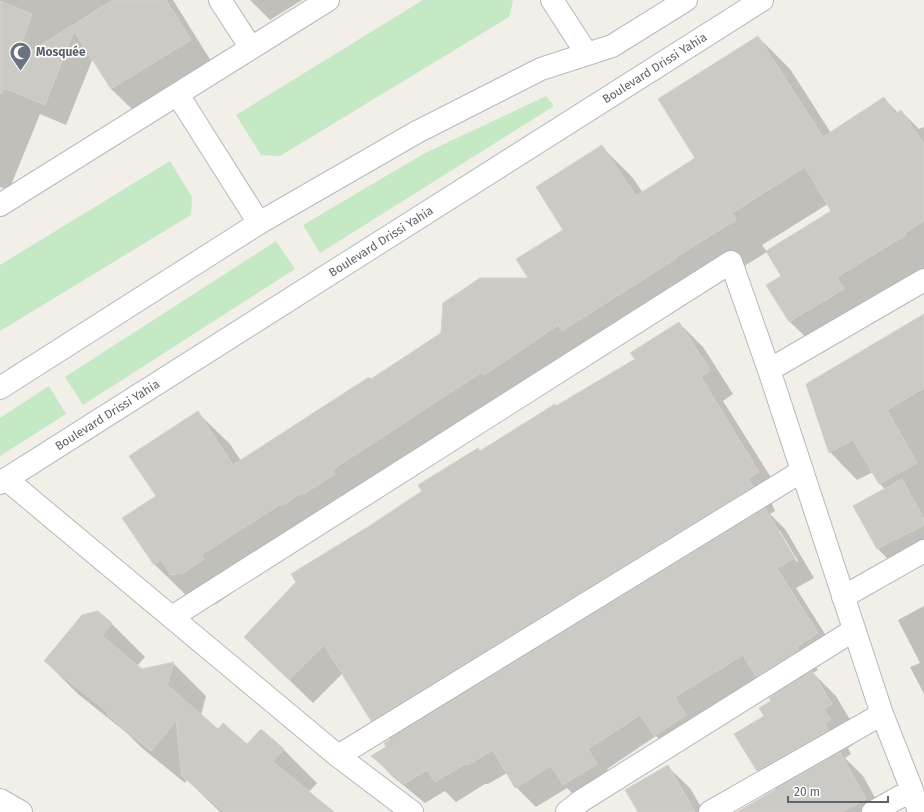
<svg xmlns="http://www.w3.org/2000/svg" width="924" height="812" font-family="'Fira Sans',sans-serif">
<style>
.green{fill:#c5e8c5}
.shadow{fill:#0003;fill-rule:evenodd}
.building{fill:#cccac5;stroke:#d6d1c6}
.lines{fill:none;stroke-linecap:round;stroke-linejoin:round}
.street-casing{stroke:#b5b8bc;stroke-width:24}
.secondary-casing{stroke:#b6babf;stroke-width:24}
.street{stroke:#fff;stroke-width:22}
.secondary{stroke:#fff;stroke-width:22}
.labels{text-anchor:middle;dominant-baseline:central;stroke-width:3.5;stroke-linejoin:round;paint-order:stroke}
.worship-label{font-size:12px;font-weight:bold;fill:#5b616d;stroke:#fff;text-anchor:start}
.street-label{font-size:12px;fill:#5f6368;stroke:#fff}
</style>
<rect width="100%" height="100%" fill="#f1efe8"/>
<!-- green -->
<path class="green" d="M423 0H512L513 1 509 17 280 156 261 155 236 115Z
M546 96 554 106 320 253 303 225 425 153Z
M170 161 192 197 191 215 0 331V265Z
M276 241 295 269 83 405 65 377Z
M49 386 66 414 0 456V418Z"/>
<!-- shadow -->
<path class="shadow" d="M0 0H173L211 61 133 110 111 89 93 58 66 125 40 114 9 190 0 187Z
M250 0H302L270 20Z
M758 37 790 69 831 133 884 98 898 113 901 111 919 129 924 127V275L875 321 822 353 790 322 768 285 782 276 832 212 828 204 762 245 767 252 707 289 708 290 594 362 589 357 232 587 235 591 216 604 204 607 187 596 155 565 124 519 157 496 198 413 230 444 241 461 530 279 564 230 602 147 633 178 643 193 697 159Z
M924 315V565L904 575 878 549 854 506 885 489 880 484 873 472 857 480 830 452Z
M679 323 703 347 733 394 723 401 782 495 771 502 775 511 770 514 785 529 814 578 796 588 837 653 816 667 818 670 813 673 836 696 855 728 847 733 854 744 848 748 851 754 845 758 863 776 883 812H747L777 790 757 770 765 717 776 695 758 677 694 717 705 735 675 755 656 736 607 769 616 784 583 804 567 788 536 807 516 787 507 773 488 784H485L456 802 445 791 425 803 392 776 373 756 388 747 391 740 372 721 343 673 313 703 245 637 372 526 480 452 636 360ZM778 531H780L798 561 797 562Z
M924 606V694L910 667 920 663 898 620Z
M98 612 112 624 145 657 137 666 142 670 173 663 206 696 201 715 218 730 247 746 261 730 284 750 317 783 309 792 334 812H220L187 780 185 783 142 748 128 734 78 694 45 661Z
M667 766 690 788 704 812H639Z"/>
<!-- building -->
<path class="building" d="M113 0H166L191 40 111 89 74 31 45 105 4 88 2 93H0V1L32 14 15 61Z
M758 36 823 137 884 97 895 114 901 110 924 144V221L905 233 906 235 837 277 844 289 789 322 766 285 781 276 766 251 831 211 805 167 732 213 736 220 676 257 677 258 562 331 558 325 484 375 482 372 332 470 335 474 304 494 303 492 282 506 281 504 201 555 204 559 184 573 171 575 161 560 154 565 122 518 156 496 129 456 198 411 233 465 369 377 371 379 441 333 443 303 480 278H528L516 259 563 230 536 187 602 145 636 196 695 158 658 99Z
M924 314V388L887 410 917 463 879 484 853 440 829 453 806 384Z
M679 322 710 370 701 377 759 472 748 478 753 487 371 721 324 645 289 680 244 637 296 582 291 574 371 525 422 491 418 485 478 448 480 451 555 404 556 406 635 359 630 353Z
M902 479 924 519V525L877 549 853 506Z
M765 508 795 558 777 568 818 633 797 647 799 650 756 677 743 655 675 697 686 715 654 736 640 715 588 749 597 764 563 785 551 766 515 788 493 750 468 765 465 764 435 782 427 770 404 784 371 756 386 747 384 743Z
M98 611 112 623 102 636 142 669 174 662 167 685 218 729 223 723 247 744 261 729 284 749 273 762 334 812H224L182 776 176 721 151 751 107 715 108 713 44 661 82 615Z
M812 671 832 704 824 709 831 720 825 724 828 730 757 771 734 734 764 716 759 708 771 701 769 698Z
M840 752 866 799 842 812H737Z
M668 765 695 812H638L625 790Z"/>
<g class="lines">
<defs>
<path id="street" d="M220 0 251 48
M552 0 587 54
M178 95 259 223
M0 205 328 0
M769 370 924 280
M6 479 338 756 412 812
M843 597 924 551
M172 617 731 262 769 370 882 714 912 790 919 812
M338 756 802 471
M0 800 21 812
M567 812 581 801 854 630
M710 812 882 714
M873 812 912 790"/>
<g id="secondary">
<path d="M0 388 259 223 417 132 541 69 612 46 686 0"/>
<path id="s1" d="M0 483 762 0"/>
</g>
</defs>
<!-- street casing -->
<use href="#street" class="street-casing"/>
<!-- secondary casing -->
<use href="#secondary" class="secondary-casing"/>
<!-- street -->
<use href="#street" class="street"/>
<!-- secondary -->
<use href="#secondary" class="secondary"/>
</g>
<!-- icons -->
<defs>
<symbol id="mosque-pin" viewBox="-11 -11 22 30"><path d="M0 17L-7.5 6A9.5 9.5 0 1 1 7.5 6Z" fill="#6b7280" stroke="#fff"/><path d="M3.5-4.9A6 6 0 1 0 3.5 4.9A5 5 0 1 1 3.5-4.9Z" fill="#fff"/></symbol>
</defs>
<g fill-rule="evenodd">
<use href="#mosque-pin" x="8" y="40" width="25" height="34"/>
</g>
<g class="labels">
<!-- worship labels -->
<g class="worship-label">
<text x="36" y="52">Mosquée</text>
</g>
<!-- street labels -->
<g class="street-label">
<text stroke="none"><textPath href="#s1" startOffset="775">Boulevard Drissi Yahia</textPath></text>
<text stroke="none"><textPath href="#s1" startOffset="451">Boulevard Drissi Yahia</textPath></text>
<text stroke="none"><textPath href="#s1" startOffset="127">Boulevard Drissi Yahia</textPath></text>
</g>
</g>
<!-- scale -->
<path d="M788 796v6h100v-6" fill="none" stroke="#5f6368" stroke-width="2"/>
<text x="794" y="796" font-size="12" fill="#5f6368" stroke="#ffffff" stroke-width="3" paint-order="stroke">20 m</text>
</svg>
